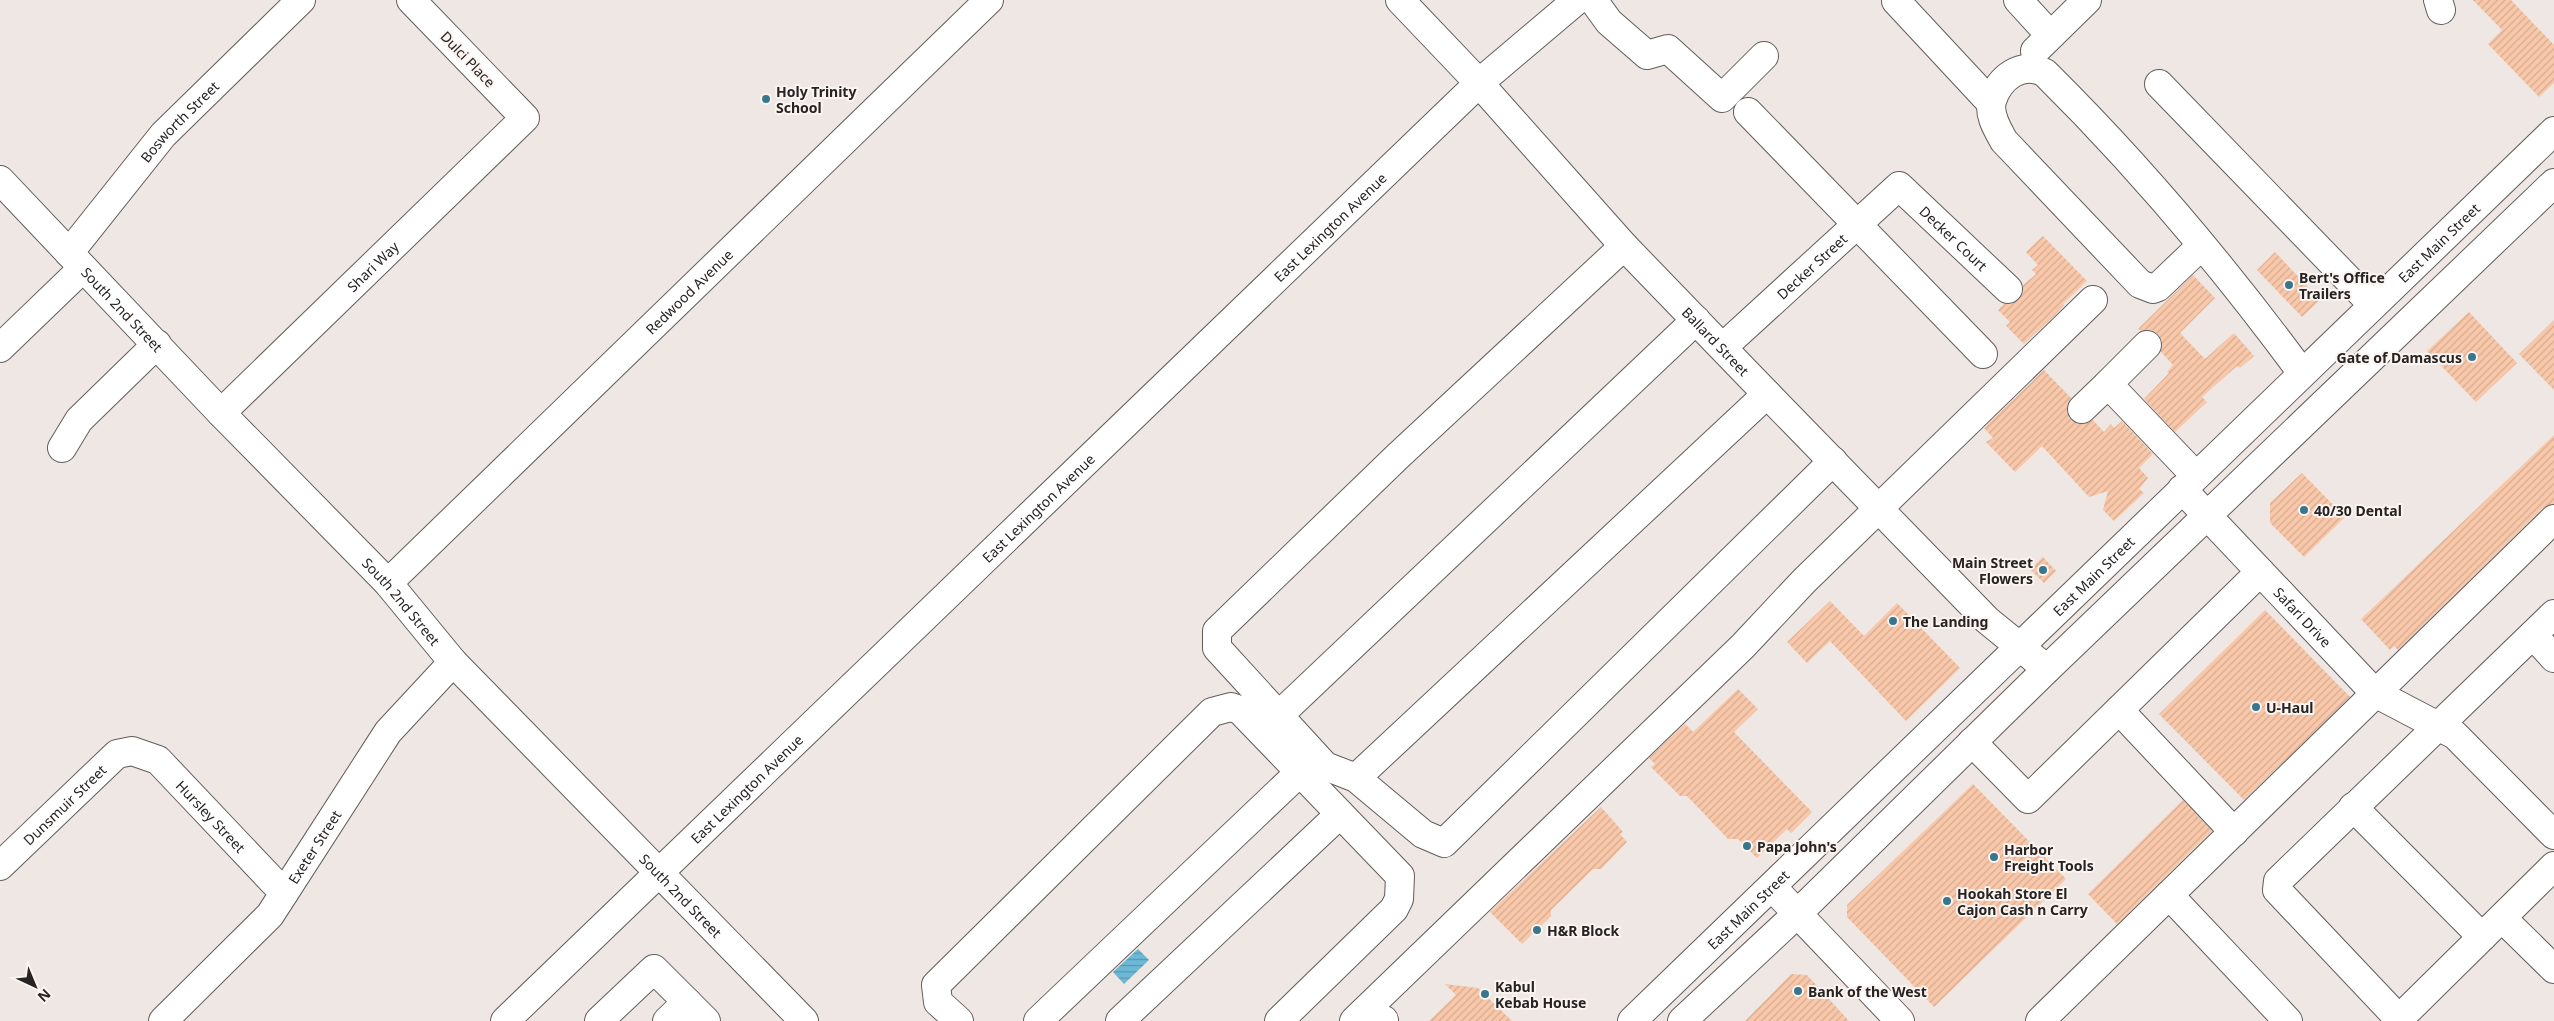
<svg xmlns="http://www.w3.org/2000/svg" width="2554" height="1021" font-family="'Noto Sans',sans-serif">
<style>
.water{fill:url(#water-rules)}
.building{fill:url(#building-hatch)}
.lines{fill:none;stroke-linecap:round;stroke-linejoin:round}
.minor-casing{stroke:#635d5a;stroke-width:30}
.major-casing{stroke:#635d5a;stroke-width:30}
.minor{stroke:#fff;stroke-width:28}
.major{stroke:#fff;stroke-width:28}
.poi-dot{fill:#39768d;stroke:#fbf4f0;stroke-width:2}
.labels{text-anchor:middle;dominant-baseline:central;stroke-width:4;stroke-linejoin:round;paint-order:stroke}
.street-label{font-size:14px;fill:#262322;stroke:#fbf4f0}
.poi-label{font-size:14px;font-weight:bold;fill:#262322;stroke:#fbf4f0;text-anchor:start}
</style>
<defs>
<pattern id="water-rules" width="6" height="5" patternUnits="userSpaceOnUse" patternTransform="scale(1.25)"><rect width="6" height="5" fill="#6bb9d6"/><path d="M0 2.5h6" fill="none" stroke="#5896ad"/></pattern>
<pattern id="building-hatch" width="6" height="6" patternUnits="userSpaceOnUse" patternTransform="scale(1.25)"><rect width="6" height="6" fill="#f9c7a9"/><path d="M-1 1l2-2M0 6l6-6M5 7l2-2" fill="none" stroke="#d5ab91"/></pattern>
</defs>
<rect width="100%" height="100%" fill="#eee7e3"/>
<!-- water -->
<path class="water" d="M1138 949 1149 960 1124 984 1113 972Z"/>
<!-- building -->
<path class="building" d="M2473 0H2511L2554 45V83L2539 97 2488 44 2502 30Z
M2043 236 2087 281 2063 304 2064 305 2055 315 2024 344 2006 326 2010 322 1998 310 2004 304H2012L2019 300 2023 293V285L2036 274 2032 270 2038 265 2026 252Z
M2275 252 2320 300 2302 317 2257 270Z
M2193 275 2215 298 2180 333 2205 359 2234 333 2254 356 2240 368 2237 366 2202 397 2207 402 2175 432 2144 399 2169 373 2167 372 2173 365 2161 352 2162 341 2158 334 2152 330 2141 331 2138 329Z
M2469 312 2517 363 2476 402 2427 351Z
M2554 320V390L2519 354Z
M2044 370 2071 398 2067 404V412L2071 420 2078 424H2085L2093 420 2104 432 2111 424 2114 428 2122 421 2153 454 2139 468 2148 478 2139 489 2144 493 2114 521 2103 510 2108 491 2089 497 2042 446 2015 472 1986 442 1993 438 1984 428Z
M2554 435V504L2543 508 2398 650 2394 646 2390 650 2361 619Z
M2302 473 2345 517 2304 557 2270 523V503Z
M2043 557 2056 571 2044 583 2030 569Z
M1830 601 1864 636 1897 603 1960 668 1906 721 1830 641 1807 663 1787 642Z
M2265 610 2350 697 2244 800 2159 714Z
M1738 689 1758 709 1734 732 1812 812 1791 833 1787 829 1757 858 1738 839H1728L1687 796H1680L1651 767 1655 764 1649 758 1685 724 1693 732Z
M1973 784 2066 879 1934 1007 1847 917V905Z
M2183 800 2212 831 2117 924 2088 894Z
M1601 807 1623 832 1620 834 1627 842 1601 869H1593L1551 910V916L1522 944 1490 912Z
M1791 974 1807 975 1849 1021H1745Z
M1445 984 1478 988 1512 1021H1429L1456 995Z"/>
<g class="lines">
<defs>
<g id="minor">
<path id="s1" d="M1400 0 1479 83 1624 246 1767 394 1987 620 2047 669"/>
<path d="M1593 0 1609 22 1647 55 1668 49 1722 98 1764 56"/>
<path d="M2018 0 2050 35"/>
<path d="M2438 0 2441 10"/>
<path d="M1896 1 1991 103"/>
<path d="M2035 51 2087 0"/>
<path d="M2159 84 2373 305"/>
<path d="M1748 112 1983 354"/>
<path id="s2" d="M0 180 221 413 388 583 453 662 804 1021"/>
<path d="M2202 245 2158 287 2153 289 2140 284 2004 141C1998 130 1988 115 1992 101 1999 78 2022 60 2045 73 2139 166 2224 267 2302 373"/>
<path d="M1624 246 1398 456 1217 631V648L1325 766 1356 778 1423 834 1444 843 1833 461"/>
<path id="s3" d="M69 253 163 135 301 0"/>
<path id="s4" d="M1723 347 1899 186 2008 289"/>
<path d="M0 348 83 268"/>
<path d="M2108 384 2147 345"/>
<path d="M2082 409 2108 384 2195 475"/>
<path id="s5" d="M221 413 525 118 411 0"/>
<path d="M62 448 79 420 157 344"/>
<path id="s6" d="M2182 489 2375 693 2455 735 2554 835"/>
<path id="s7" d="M388 583 989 0"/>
<path d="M2533 635 2554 658"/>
<path d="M2119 710 2234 832"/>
<path d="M1278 716 1696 320"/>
<path d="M1972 742 2028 799 2260 572"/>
<path d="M1356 778 1767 394"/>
<path d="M2353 807 2482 937"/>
<path id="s8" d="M0 866 117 754 132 751 158 760 284 893"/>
<path d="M1772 887 1900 1021"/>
<path d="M2169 895 2288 1021"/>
<path d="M2502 918 2554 969"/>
<path d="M2399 1019 2554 866"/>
<path id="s9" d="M163 1021 270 915 388 732 453 662"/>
<path id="s10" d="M505 1021 1479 83 1577 0"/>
<path d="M599 1021 654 969 706 1021"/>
<path d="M667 1021 687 1002"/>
<path d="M959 1021 938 1002 936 985 1212 712 1231 707 1240 710 1400 876 1399 899 1394 909 1279 1021"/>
<path d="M1038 1021 1300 772"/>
<path d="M1120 1021 1340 814"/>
<path d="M1354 1021 1743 646 1804 581 2093 300"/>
<path d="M1383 1021 1384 1020"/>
<path d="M2040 1021 2554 519"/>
<path d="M2401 1021 2277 890 2278 881 2554 614"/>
</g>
<g id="major">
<path id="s11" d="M1632 1021 2554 131"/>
<path d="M1682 1021 1798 913 2047 669 2554 183"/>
</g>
</defs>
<!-- minor casing -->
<use href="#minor" class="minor-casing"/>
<!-- major casing -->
<use href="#major" class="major-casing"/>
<!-- minor -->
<use href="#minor" class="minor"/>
<!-- major -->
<use href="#major" class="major"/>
</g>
<!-- markers -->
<g class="poi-dot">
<circle cx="766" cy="99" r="5"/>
<circle cx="2289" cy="285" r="5"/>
<circle cx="2472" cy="357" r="5"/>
<circle cx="2304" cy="510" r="5"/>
<circle cx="2043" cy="570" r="5"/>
<circle cx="1893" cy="621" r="5"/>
<circle cx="2256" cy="707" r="5"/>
<circle cx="1747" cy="846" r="5"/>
<circle cx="1994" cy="857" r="5"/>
<circle cx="1947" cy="901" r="5"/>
<circle cx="1537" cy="930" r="5"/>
<circle cx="1798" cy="991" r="5"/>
<circle cx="1485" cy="994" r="5"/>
</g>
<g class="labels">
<!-- street labels -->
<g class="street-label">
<text transform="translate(468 59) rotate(46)">Dulci Place</text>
<text stroke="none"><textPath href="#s3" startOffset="172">Bosworth Street</textPath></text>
<text stroke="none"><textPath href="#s10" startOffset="1145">East Lexington Avenue</textPath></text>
<text stroke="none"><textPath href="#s4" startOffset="314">Decker Court</textPath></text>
<text stroke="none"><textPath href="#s11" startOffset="1121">East Main Street</textPath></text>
<text stroke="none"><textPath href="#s5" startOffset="211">Shari Way</textPath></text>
<text stroke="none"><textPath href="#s4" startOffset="120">Decker Street</textPath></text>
<text stroke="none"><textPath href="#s7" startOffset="419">Redwood Avenue</textPath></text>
<text stroke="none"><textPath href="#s2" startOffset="178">South 2nd Street</textPath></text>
<text stroke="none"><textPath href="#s1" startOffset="465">Ballard Street</textPath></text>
<text stroke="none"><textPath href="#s10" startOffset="740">East Lexington Avenue</textPath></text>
<text stroke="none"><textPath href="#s11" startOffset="641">East Main Street</textPath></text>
<text stroke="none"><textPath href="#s2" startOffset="582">South 2nd Street</textPath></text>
<text stroke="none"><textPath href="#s6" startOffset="176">Safari Drive</textPath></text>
<text stroke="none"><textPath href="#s10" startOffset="335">East Lexington Avenue</textPath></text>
<text stroke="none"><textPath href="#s8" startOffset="89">Dunsmuir Street</textPath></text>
<text stroke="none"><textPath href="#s8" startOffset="282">Hursley Street</textPath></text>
<text stroke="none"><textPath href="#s9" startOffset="232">Exeter Street</textPath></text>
<text stroke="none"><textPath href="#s2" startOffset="988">South 2nd Street</textPath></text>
<text stroke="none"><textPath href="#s11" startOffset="161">East Main Street</textPath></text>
</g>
<!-- poi labels -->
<g class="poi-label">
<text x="776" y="91">Holy Trinity<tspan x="776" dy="16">School</tspan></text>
<text x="2299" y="277">Bert's Office<tspan x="2299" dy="16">Trailers</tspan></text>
<text x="2462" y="357" text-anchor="end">Gate of Damascus</text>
<text x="2314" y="510">40/30 Dental</text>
<text x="2033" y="562" text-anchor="end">Main Street<tspan x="2033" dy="16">Flowers</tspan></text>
<text x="1903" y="621">The Landing</text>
<text x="2266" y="707">U-Haul</text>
<text x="1757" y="846">Papa John's</text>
<text x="2004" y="849">Harbor<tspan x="2004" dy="16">Freight Tools</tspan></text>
<text x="1957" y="893">Hookah Store El<tspan x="1957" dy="16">Cajon Cash n Carry</tspan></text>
<text x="1547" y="930">H&amp;R Block</text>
<text x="1495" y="986">Kabul<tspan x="1495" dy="16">Kebab House</tspan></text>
<text x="1808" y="991">Bank of the West</text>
</g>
</g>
<!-- north arrow -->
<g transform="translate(35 986) rotate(136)" stroke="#fbf4f0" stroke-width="4" paint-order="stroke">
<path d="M0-4L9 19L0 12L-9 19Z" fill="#262322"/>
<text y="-8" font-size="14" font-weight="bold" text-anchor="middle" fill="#262322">N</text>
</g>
</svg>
